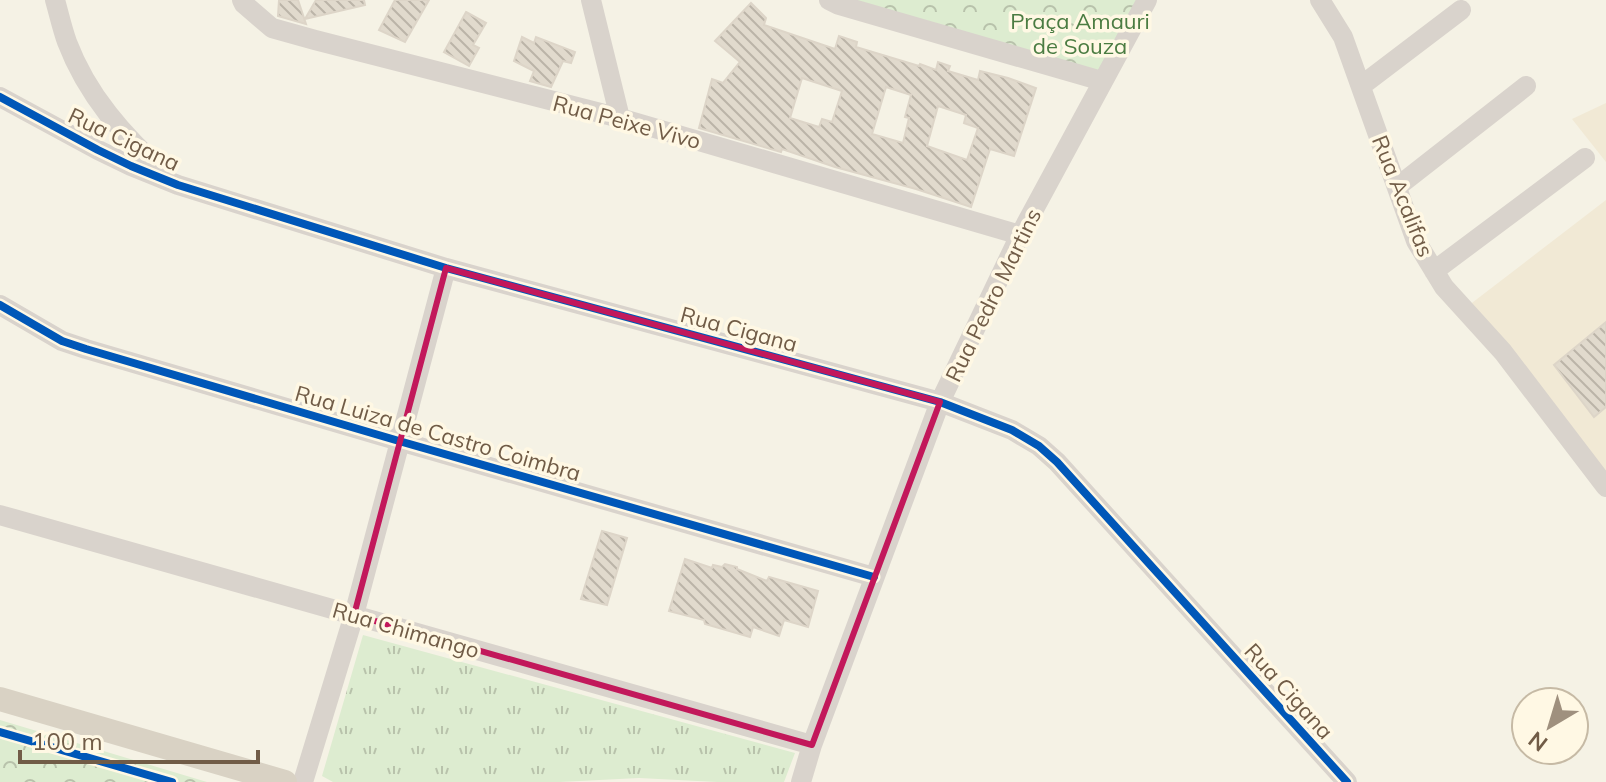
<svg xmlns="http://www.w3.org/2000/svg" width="1606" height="782" font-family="Mulish,sans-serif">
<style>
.residential{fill:#f1e9d5}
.grass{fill:url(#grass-tufts)}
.park{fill:url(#park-crowns)}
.building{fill:url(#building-back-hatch);stroke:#ddd5c8;stroke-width:2;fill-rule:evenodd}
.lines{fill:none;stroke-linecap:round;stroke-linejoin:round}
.minor{stroke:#d9d3cc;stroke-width:20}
.major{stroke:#d9d2c4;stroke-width:24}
.cycleway-casing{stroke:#fff8e4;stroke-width:13}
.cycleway{stroke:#0057b8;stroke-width:8}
.marked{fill:none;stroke:#c2185b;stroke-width:6;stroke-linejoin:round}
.labels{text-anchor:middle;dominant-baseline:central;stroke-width:7;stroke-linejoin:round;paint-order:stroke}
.park-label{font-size:22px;fill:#4b7c42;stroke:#fff8e4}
.street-label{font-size:22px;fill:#715c47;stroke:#fff8e4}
</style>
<defs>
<pattern id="grass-tufts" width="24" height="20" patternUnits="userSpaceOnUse" patternTransform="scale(2)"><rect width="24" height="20" fill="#ddecd0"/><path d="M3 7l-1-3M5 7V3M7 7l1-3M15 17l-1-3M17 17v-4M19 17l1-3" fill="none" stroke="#b8c2ab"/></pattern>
<pattern id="park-crowns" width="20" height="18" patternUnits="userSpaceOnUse" patternTransform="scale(2)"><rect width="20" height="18" fill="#ddecd0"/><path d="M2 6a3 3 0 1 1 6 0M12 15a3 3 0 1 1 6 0" fill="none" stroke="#b8c2ab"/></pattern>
<pattern id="building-back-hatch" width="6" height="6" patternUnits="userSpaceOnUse" patternTransform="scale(2)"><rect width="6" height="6" fill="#e1dacd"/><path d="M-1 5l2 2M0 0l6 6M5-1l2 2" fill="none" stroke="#bbb4a8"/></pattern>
</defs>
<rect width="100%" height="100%" fill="#f5f2e5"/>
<!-- residential -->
<path class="residential" d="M1606 103V162L1572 119Z
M1606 200V487L1464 309Z"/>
<!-- grass -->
<path class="grass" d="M363 635 795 753 784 782H717L639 778 560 782H333L322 776Z"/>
<!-- park -->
<path class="park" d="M846 0H1138L1097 74Z
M0 720 207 782H0Z"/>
<!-- building -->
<path class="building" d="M279 0H298L306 24 278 16Z
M316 0H364L365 5 305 19Z
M395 0H429L405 42 379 30Z
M751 3 766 18 764 25 835 49 839 36 857 42 856 47 919 66 920 64 936 70 938 62 950 66 948 71 978 80 980 71 1008 78 1036 88 1014 156 990 149 971 207 916 189 835 167 782 149 781 152 699 128 712 79 723 83 740 62 715 41ZM802 78 842 91 832 122 822 119 819 127 790 118ZM886 87 911 95 905 117 909 118 903 143 872 134ZM938 106 966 115 964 123 978 128 967 160 927 146Z
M466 12 486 23 473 45 479 48 469 66 444 52Z
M522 37 534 43 536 37 575 52 571 63 563 61 551 87 530 81 534 71 514 61Z
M1606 322V407L1594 417 1554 365Z
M602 531 627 538 607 605 581 599Z
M685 559 712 568 713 565 722 567 725 564 737 567V569L767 581 769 577 818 591 808 627 784 620 779 636 753 627 750 637 705 624 704 620 669 611Z"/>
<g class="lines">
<!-- minor -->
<path class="minor" d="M55 0C59 14 62 28 67 42 87 95 124 137 166 174
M242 0 244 4 272 28 315 40 620 118 1020 235
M591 0 620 118
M829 0 839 5 1102 81
M1320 0 1343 37 1416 241 1444 287 1503 352 1606 487
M1361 86 1461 10
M0 97 98 150 131 166 178 185 446 268 940 402 1012 430 1039 446 1057 462 1347 782
M1397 187 1526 86
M1434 271 1585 158
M0 305 62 341 86 349 399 441 874 577
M0 515 812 745
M303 782 354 615 446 268
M801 782 812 745 940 402 1020 235 1147 0"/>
<!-- major -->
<path class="major" d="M0 699 285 782"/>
<defs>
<path id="cycleway" d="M0 97 98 150 131 166 178 185 446 268 940 402 1012 430 1039 446 1057 462 1347 782
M0 305 62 341 86 349 399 441 874 577
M0 732 172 782"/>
</defs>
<!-- cycleway casing -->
<use href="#cycleway" class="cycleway-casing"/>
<!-- cycleway -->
<use href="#cycleway" class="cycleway"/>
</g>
<!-- marked area -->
<path class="marked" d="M446 268 940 402 812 745 354 615Z"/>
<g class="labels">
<!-- park labels -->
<g class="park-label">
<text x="1080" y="21">Praça Amauri<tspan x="1080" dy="25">de Souza</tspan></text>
</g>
<!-- street labels -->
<g class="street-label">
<text transform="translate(627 122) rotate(15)">Rua Peixe Vivo</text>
<text transform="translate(124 139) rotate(25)">Rua Cigana</text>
<text transform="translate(1403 196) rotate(68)">Rua Acalifas</text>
<text transform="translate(993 295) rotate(-64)">Rua Pedro Martins</text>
<text transform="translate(739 329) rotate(15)">Rua Cigana</text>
<text transform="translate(438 433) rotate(16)">Rua Luiza de Castro Coimbra</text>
<text transform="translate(406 630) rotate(16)">Rua Chimango</text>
<text transform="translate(1289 691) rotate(48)">Rua Cigana</text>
</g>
</g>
<!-- north arrow -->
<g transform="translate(1550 726) rotate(218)"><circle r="38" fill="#fff8e4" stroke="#c6baa5" stroke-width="2"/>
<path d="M0-6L14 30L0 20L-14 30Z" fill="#9f907e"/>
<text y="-12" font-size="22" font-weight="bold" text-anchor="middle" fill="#715c47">N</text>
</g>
<!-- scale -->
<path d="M20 750v12h238v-12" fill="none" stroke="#715c47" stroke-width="4"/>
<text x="32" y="750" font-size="24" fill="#715c47" stroke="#fff8e4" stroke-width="6" paint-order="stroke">100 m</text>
</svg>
